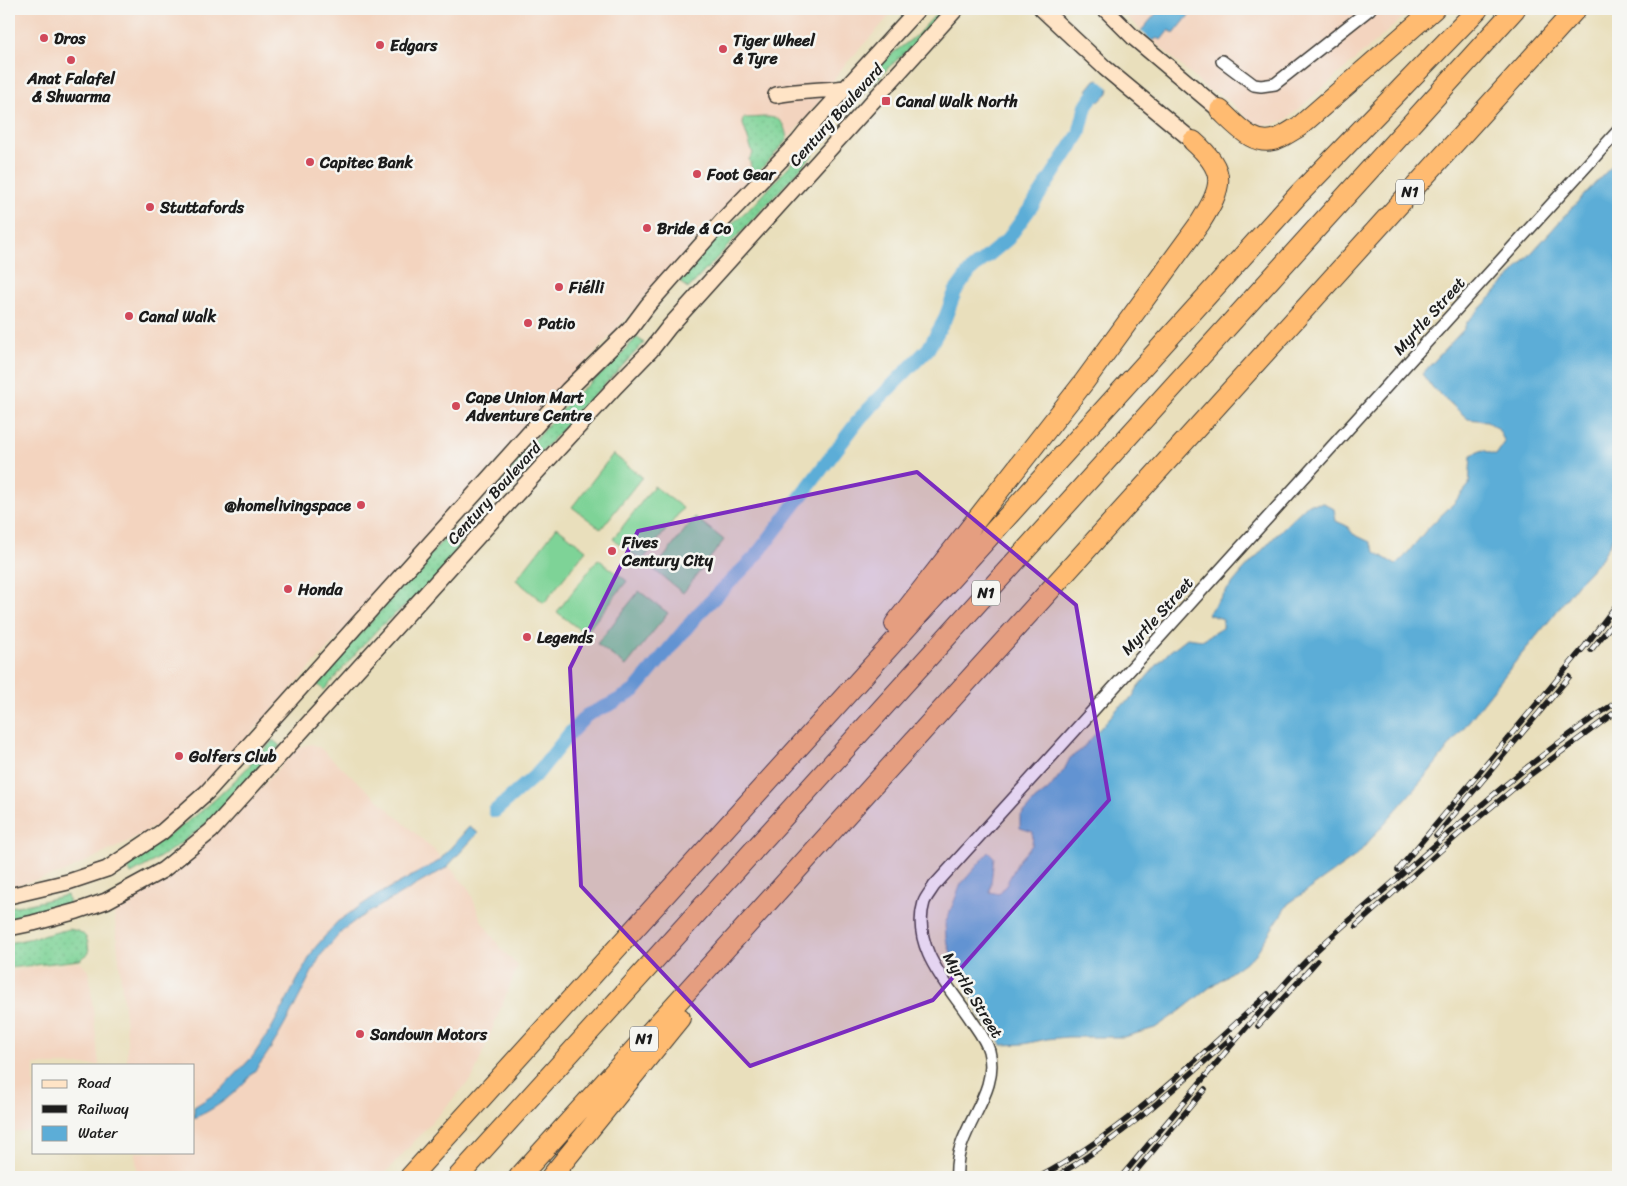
<svg xmlns="http://www.w3.org/2000/svg" width="1627" height="1186" font-family="Sriracha,sans-serif">
<style>
.built{fill:#f3d4bf}
.grass{fill:url(#grass-dots);stroke:#4d785a}
.pitch{fill:#7ed397;stroke:#4d785a}
.water{fill:#5cadd7;stroke:#3c647a}
.pier{fill:#e9dfbc}
.lines{fill:none;stroke-linecap:round;stroke-linejoin:round}
.canal{stroke:#5cadd7;stroke-width:14}
.minor-casing{stroke:#3b3934;stroke-width:14}
.secondary-casing{stroke:#3b3934;stroke-width:18}
.motorway-casing{stroke:#3b3934;stroke-width:22}
.minor{stroke:#fff;stroke-width:11}
.secondary{stroke:#ffe4c6;stroke-width:15}
.motorway{stroke:#ffbb71;stroke-width:20}
.rail-casing{stroke:#1c1c1c;stroke-width:5.5}
.rail{stroke:#f6f6f2;stroke-width:4;stroke-dasharray:11;stroke-linecap:butt}
.marked{fill:#7b2cbf;fill-opacity:0.2;stroke:#7b2cbf;stroke-width:4;stroke-linejoin:round}
.poi-dot{fill:#d1495b;stroke:#f6f6f2;stroke-width:2}
.labels{text-anchor:middle;dominant-baseline:central;stroke-width:5;stroke-linejoin:round;paint-order:stroke}
.shield{fill:#f6f6f2;stroke:#5d5d5c;stroke-width:1}
.shield-label{font-size:15px;font-weight:bold;fill:#1c1c1c}
.poi-label{font-size:16px;font-weight:bold;fill:#1c1c1c;stroke:#f6f6f2;text-anchor:start}
.street-label{font-size:16px;fill:#1c1c1c;stroke:#f6f6f2}
</style>
<defs>
<pattern id="grass-dots" width="8" height="8" patternUnits="userSpaceOnUse" patternTransform="scale(1.25)"><rect width="8" height="8" fill="#7ed397"/><path d="M2 2h.1M6 6h.1" fill="none" stroke="#6cb582" stroke-width="1.8" stroke-linecap="round"/></pattern>
</defs>
<rect width="100%" height="100%" fill="#f6f6f2"/>
<filter id="ink" filterUnits="userSpaceOnUse"><feTurbulence type="fractalNoise" baseFrequency=".02" numOctaves="2"/><feDisplacementMap in="SourceGraphic" scale="10" xChannelSelector="R" yChannelSelector="G"/><feConvolveMatrix kernelMatrix="1 2 1 2 8 2 1 2 1" color-interpolation-filters="sRGB"/></filter>
<filter id="wash" filterUnits="userSpaceOnUse"><feTurbulence type="fractalNoise" baseFrequency=".0096" numOctaves="4" result="noise"/><feDisplacementMap in="SourceGraphic" scale="20" xChannelSelector="R" yChannelSelector="G"/><feGaussianBlur stdDeviation="1.12" result="paint"/><feColorMatrix in="noise" values="0 0 0 0 0 0 0 0 0 0 0 0 0 0 0 0 0 1.4 0 .05"/><feComposite in="paint" operator="in"/></filter>
<g filter="url(#wash)">
<rect width="100%" height="100%" fill="#e9dfbc"/>
<!-- built -->
<path class="built" d="M9 9H896L843 67 811 113 787 140 204 786 168 820 123 844 62 873 9 887Z
M1118 9H1413L1286 120 1272 125H1261L1249 120 1228 100 1218 93 1209 91Z
M312 744 320 748 434 850 469 889 482 922 502 950 518 966 473 1077 382 1177H138L135 1152H194V1065H127V1037L114 911 120 900 231 820 296 749 303 746Z
M80 962 89 971 99 1065H34V1130L9 1132V971Z"/>
<!-- grass -->
<path class="grass" d="M941 9H948L919 41 890 66 854 104 846 97 866 73 916 36Z
M744 118C768 118 784 110 787 140L754 177 749 159 753 154 742 121Z
M805 148 813 155 688 289 680 281 722 232 756 203Z
M637 337 644 343 503 492 495 484 575 395 606 370Z
M453 529 462 536C454 572 404 604 378 629 359 648 342 670 324 690L316 683Z
M273 740 280 746C261 767 240 795 220 812 193 836 163 857 131 874L127 865C150 847 176 832 199 813 226 791 249 766 273 740Z
M67 895 69 905 33 917 9 921V907L30 904Z
M69 929C86 932 88 937 89 953L80 960 9 968V943L42 936Z"/>
<!-- pitch -->
<path class="pitch" d="M613 454 642 477 601 529 572 507Z
M654 486 683 508 642 561 613 539Z
M695 517 724 540 683 593 654 570Z
M557 527 586 550 544 603 516 580Z
M598 559 627 581 585 634 557 612Z
M639 591 668 613 626 666 597 644Z"/>
<!-- water -->
<path class="water" d="M1160 9H1194L1174 34 1169 30 1161 40 1158 38 1152 41 1109 88 1108 93 1099 102 1087 90 1095 80 1099 79Z
M1618 160V530L1601 559 1578 583 1554 615 1516 661 1429 772 1357 855 1288 904 1255 955 1209 988 1180 1011 1155 1028 1124 1037H1068L1047 1039 1024 1044 1002 1045 980 1016 971 995 975 985 968 973 953 959 946 939 945 924 961 884 989 852 994 857 990 892 999 894 1007 883 1019 860 1032 845 1033 832 1020 828V817L1034 801 1048 790 1064 770 1070 758 1081 750 1118 708 1132 698 1138 687 1157 665 1169 652 1187 638 1202 640 1222 628 1223 619 1207 614 1242 572 1280 531 1308 504 1324 503 1334 509 1336 521 1347 526 1353 534 1370 542 1375 552 1396 565 1405 556 1428 528 1454 503 1469 485 1471 455 1483 450 1496 455 1505 442 1498 429 1487 421 1468 419 1431 386 1422 374 1464 329 1467 322C1519 270 1565 212 1618 160Z
M469 827 478 833 446 868 359 918 344 929 321 955C288 1015 262 1090 194 1118V1107L221 1090 253 1056 271 1029 314 949 337 922 372 898 439 861Z"/>
<!-- pier -->
<path class="pier" d="M1140 30 1154 43 1111 90 1097 77Z"/>
<g class="lines">
<!-- canal -->
<path class="canal" d="M495 811 538 773 569 734 587 715 611 704 634 691 698 614 755 557 861 417 928 349 944 321 955 292 970 271 1008 239 1034 203 1079 134 1086 106 1093 96"/>
</g>
</g>
<g filter="url(#ink)">
<g class="lines">
<defs>
<path id="minor" d="M1222 61 1254 85 1261 86 1275 84 1370 9
M957 1177C953 1129 1001 1096 989 1051 986 1040 978 1030 972 1021 950 987 910 948 924 902 926 897 931 891 934 886L1618 131"/>
<path id="secondary" d="M1042 9 1105 68 1188 137
M1105 9 1133 37 1215 106
M776 95C799 90 823 91 846 88
M9 896 68 882 107 869 162 832 207 792 568 390 630 329 648 305 724 219 798 142 810 127 918 9
M9 928 33 923 77 911 106 901 163 870 211 831 500 512 616 386 651 350 669 327 956 9"/>
<path id="motorway" d="M1220 110C1236 125 1255 149 1279 138 1286 135 1293 130 1300 126L1434 9
M895 624 1084 382 1200 223C1223 186 1228 172 1193 141
M410 1177 1299 194 1478 9
M458 1177 1515 9
M519 1177 1576 9
M551 1177 680 1018"/>
</defs>
<!-- minor casing -->
<use href="#minor" class="minor-casing"/>
<!-- secondary casing -->
<use href="#secondary" class="secondary-casing"/>
<!-- motorway casing -->
<use href="#motorway" class="motorway-casing"/>
<!-- minor -->
<use href="#minor" class="minor"/>
<!-- secondary -->
<use href="#secondary" class="secondary"/>
<!-- motorway -->
<use href="#motorway" class="motorway"/>
<defs>
<path id="rail" d="M1591 650 1618 617
M1436 836 1569 677
M1398 870 1585 646 1618 603
M1356 926 1459 834 1530 775 1618 710
M1258 1026 1317 961
M1039 1177C1125 1131 1196 1059 1268 994
M1055 1177C1120 1139 1175 1088 1231 1038
M1121 1177C1176 1112 1230 1045 1287 981 1321 943 1362 910 1400 876 1470 814 1540 752 1618 701
M1131 1177 1205 1089"/>
</defs>
<!-- rail casing -->
<use href="#rail" class="rail-casing"/>
<!-- rail -->
<use href="#rail" class="rail"/>
</g>
</g>
<!-- marked area -->
<path class="marked" d="M917 472 1076 605 1109 800 933 1000 750 1066 581 886 570 668 638 531Z"/>
<!-- markers -->
<g class="poi-dot">
<circle cx="44" cy="38" r="5"/>
<circle cx="380" cy="45" r="5"/>
<circle cx="723" cy="49" r="5"/>
<circle cx="71" cy="60" r="5"/>
<rect x="881" y="96" width="10" height="10" rx="2.5"/>
<circle cx="310" cy="162" r="5"/>
<circle cx="697" cy="174" r="5"/>
<circle cx="150" cy="207" r="5"/>
<circle cx="647" cy="228" r="5"/>
<circle cx="559" cy="287" r="5"/>
<circle cx="129" cy="316" r="5"/>
<circle cx="528" cy="323" r="5"/>
<circle cx="456" cy="406" r="5"/>
<circle cx="361" cy="505" r="5"/>
<circle cx="612" cy="551" r="5"/>
<circle cx="288" cy="589" r="5"/>
<circle cx="527" cy="637" r="5"/>
<circle cx="179" cy="756" r="5"/>
<circle cx="360" cy="1034" r="5"/>
</g>
<g class="labels">
<!-- shield labels -->
<g class="shield">
<rect x="1396" y="179.5" width="28" height="25" rx="4"/>
<rect x="972" y="580.5" width="28" height="25" rx="4"/>
<rect x="630" y="1026.5" width="28" height="25" rx="4"/>
</g>
<g class="shield-label">
<text x="1410" y="192">N1</text>
<text x="986" y="593">N1</text>
<text x="644" y="1039">N1</text>
</g>
<!-- poi labels -->
<g class="poi-label">
<text x="54" y="38">Dros</text>
<text x="733" y="40">Tiger Wheel<tspan x="733" dy="18">&amp; Tyre</tspan></text>
<text x="390" y="45">Edgars</text>
<text x="71" y="78" text-anchor="middle">Anat Falafel<tspan x="71" dy="18">&amp; Shwarma</tspan></text>
<text x="896" y="101">Canal Walk North</text>
<text x="320" y="162">Capitec Bank</text>
<text x="707" y="174">Foot Gear</text>
<text x="160" y="207">Stuttafords</text>
<text x="657" y="228">Bride &amp; Co</text>
<text x="569" y="287">Fiélli</text>
<text x="139" y="316">Canal Walk</text>
<text x="538" y="323">Patio</text>
<text x="466" y="397">Cape Union Mart<tspan x="466" dy="18">Adventure Centre</tspan></text>
<text x="351" y="505" text-anchor="end">@homelivingspace</text>
<text x="622" y="542">Fives<tspan x="622" dy="18">Century City</tspan></text>
<text x="298" y="589">Honda</text>
<text x="537" y="637">Legends</text>
<text x="189" y="756">Golfers Club</text>
<text x="370" y="1034">Sandown Motors</text>
</g>
<!-- street labels -->
<g class="street-label">
<text transform="translate(836 115) rotate(-48)">Century Boulevard</text>
<text transform="translate(1429 316) rotate(-48)">Myrtle Street</text>
<text transform="translate(494 493) rotate(-48)">Century Boulevard</text>
<text transform="translate(1157 616) rotate(-48)">Myrtle Street</text>
<text transform="translate(973 995) rotate(58)">Myrtle Street</text>
</g>
</g>
<!-- margin -->
<rect width="1627" height="1186" fill="none" stroke="#f6f6f2" stroke-width="30"/>
<!-- legend -->
<rect x="32" y="1064" width="162" height="90" fill="#f6f6f2" stroke="#9f9f9c"/>
<rect x="42" y="1080" width="25" height="8" fill="#ffe4c6" stroke="#9f9f9c"/>
<text x="78" y="1088" font-size="15" fill="#1c1c1c">Road</text>
<rect x="42" y="1105" width="25" height="8" fill="#1c1c1c" stroke="#9f9f9c"/>
<text x="78" y="1114" font-size="15" fill="#1c1c1c">Railway</text>
<rect x="42" y="1126" width="25" height="15" fill="#5cadd7" stroke="#9f9f9c"/>
<text x="78" y="1138" font-size="15" fill="#1c1c1c">Water</text>
</svg>
